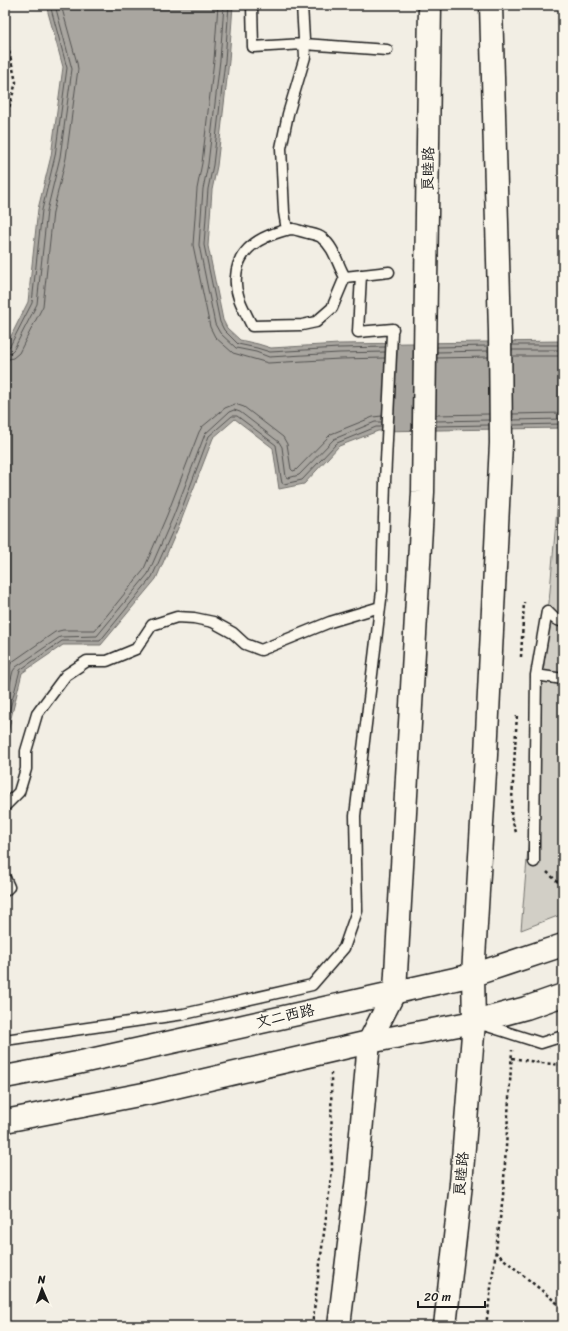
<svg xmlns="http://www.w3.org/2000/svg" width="568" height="1331" font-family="Sriracha,'LXGW WenKai TC',sans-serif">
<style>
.green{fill:#d2cfc6;stroke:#777671}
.water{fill:#a9a6a0;stroke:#716f6b}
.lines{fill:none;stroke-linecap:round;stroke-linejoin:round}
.shore{stroke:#545351;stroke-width:1}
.lane-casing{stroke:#1c1c1c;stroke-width:13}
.secondary-casing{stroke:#1c1c1c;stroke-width:25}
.primary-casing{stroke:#1c1c1c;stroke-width:25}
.path{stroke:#1c1c1c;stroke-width:2.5;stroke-dasharray:3 3;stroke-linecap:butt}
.lane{stroke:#fbf7ec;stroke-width:10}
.secondary{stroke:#fbf7ec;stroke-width:22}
.primary{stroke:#fbf7ec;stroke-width:22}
.labels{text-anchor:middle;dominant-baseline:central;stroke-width:4;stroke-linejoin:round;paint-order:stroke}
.street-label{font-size:15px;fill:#1c1c1c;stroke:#fbf7ec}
</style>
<rect width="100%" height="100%" fill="#f2eee4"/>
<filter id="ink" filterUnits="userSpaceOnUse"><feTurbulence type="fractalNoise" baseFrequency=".025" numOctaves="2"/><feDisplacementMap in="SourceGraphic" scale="8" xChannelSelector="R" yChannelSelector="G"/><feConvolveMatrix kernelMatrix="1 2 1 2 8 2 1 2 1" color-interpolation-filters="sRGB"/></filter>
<g filter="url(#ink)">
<!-- green -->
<path class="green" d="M563 439V914L521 930Z"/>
<!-- water -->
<path class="water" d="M46 5H233L229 61 217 166 212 190 208 246 223 320 227 328 240 340 258 344 271 348 339 344 563 341V428L378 431 339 446 304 484 279 489 273 448 235 419 213 438 181 521 156 579 101 645H63L22 673 11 718 5 752V348L28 302 38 209 51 156 63 67Z"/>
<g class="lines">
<!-- shore -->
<path class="shore" d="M218 5 214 60 202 163 197 189 193 245 210 327 215 337 233 353 268 363 340 359 385 358
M224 5 220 60 208 164 203 189 199 245 215 324 220 333 236 348 256 352 269 357 339 353 385 352
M229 5 225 61 213 165 208 189 204 245 220 322 224 330 238 344 257 348 270 352 339 348 385 347
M512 345H563
M437 347 488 346
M5 348 10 346 32 303 42 210 55 156 67 68 50 5
M512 350H563
M437 352 488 351
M5 353H10L14 349 37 304 47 211 60 157 72 69 55 5
M512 356H563
M437 358 488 357
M5 360 13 358 19 353 43 306 53 212 66 158 78 69 77 63 61 5
M513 414 563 413
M436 415 489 414
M513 420 563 419
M436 421 489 420
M513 425 563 424
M436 426 489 425
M5 680 8 668 12 662 55 632 63 630H95L143 571 167 515 199 432 202 427 225 408 235 404 244 407 283 437 287 444 291 469 293 471 296 470 331 434 373 417 382 416
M5 704 13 671 16 667 60 637 97 636 148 574 173 517 205 434 229 412 234 410 240 412 279 442 282 447 286 477 288 478 299 475 334 439 375 422H382
M5 728 20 670 62 641H100L152 577 178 519 209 436 232 416H237L276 445 281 478 282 483 284 484 302 480 337 443 376 427H382"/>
<defs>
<path id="lane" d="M252 5 253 47 304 44 387 50
M287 230 284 212 281 148 288 114 305 57 302 5
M361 275 358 332 393 329
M345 277C337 264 335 248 322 238 319 235 312 234 308 233 303 232 298 230 293 229 287 229 282 231 276 233 254 240 237 254 236 277 234 295 245 311 252 326L302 325 316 322 332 308 345 277 389 272
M536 675 563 679
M5 806 19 792 26 769V751L37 714 66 675 87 661H107L136 649 152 625 177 617 194 618 213 622 233 633 245 644 261 650 330 622 380 607
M534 862V838L536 675 547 611 555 619 563 622
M5 878 9 887 5 891
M481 1024 541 1043 563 1036
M5 1040 184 1014 312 985 344 948 357 911 355 816 382 591 385 482 392 333"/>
<path id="secondary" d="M5 1077 77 1063 473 975 563 945
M5 1121 149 1093 369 1042 474 1022 526 1008 563 995
M339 1326 357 1178 369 1042
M445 1326 461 1184 474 1022"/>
<path id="primary" d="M474 1022 473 975 486 755 501 443 500 332 491 5
M369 1042 395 991 423 492 430 5"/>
</defs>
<!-- lane casing -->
<use href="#lane" class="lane-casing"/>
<!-- secondary casing -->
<use href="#secondary" class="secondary-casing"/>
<!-- primary casing -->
<use href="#primary" class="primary-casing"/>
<!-- path -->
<path class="path" d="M5 34 16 82 5 123
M521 657 524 602
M516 832 511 817 517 714
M547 872 559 883 563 884
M512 1058 542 1063 563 1065
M495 1252 563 1308
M312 1326 332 1170 331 1073
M486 1326 503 1196 512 1050"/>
<!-- lane -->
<use href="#lane" class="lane"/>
<!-- secondary -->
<use href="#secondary" class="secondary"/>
<!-- primary -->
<use href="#primary" class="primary"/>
</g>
</g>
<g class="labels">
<!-- street labels -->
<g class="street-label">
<text transform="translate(428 169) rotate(-89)">良睦路</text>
<text transform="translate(285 1016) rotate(-13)">文二西路</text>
<text transform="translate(461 1174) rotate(-85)">良睦路</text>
</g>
</g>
<!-- margin -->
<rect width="568" height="1331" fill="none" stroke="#fbf7ec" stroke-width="20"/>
<rect x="10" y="10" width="548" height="1311" fill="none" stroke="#1c1c1c" stroke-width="1.5" filter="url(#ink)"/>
<!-- north arrow -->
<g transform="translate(42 1289) rotate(358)" stroke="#fbf7ec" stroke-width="3" paint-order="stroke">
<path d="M0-3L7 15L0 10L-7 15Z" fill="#1c1c1c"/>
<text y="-6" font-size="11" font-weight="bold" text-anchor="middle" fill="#1c1c1c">N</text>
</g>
<!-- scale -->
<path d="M418 1301v6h67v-6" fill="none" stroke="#1c1c1c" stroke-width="2"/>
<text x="424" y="1301" font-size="12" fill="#1c1c1c" stroke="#fbf7ec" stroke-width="3" paint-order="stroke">20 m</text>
</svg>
